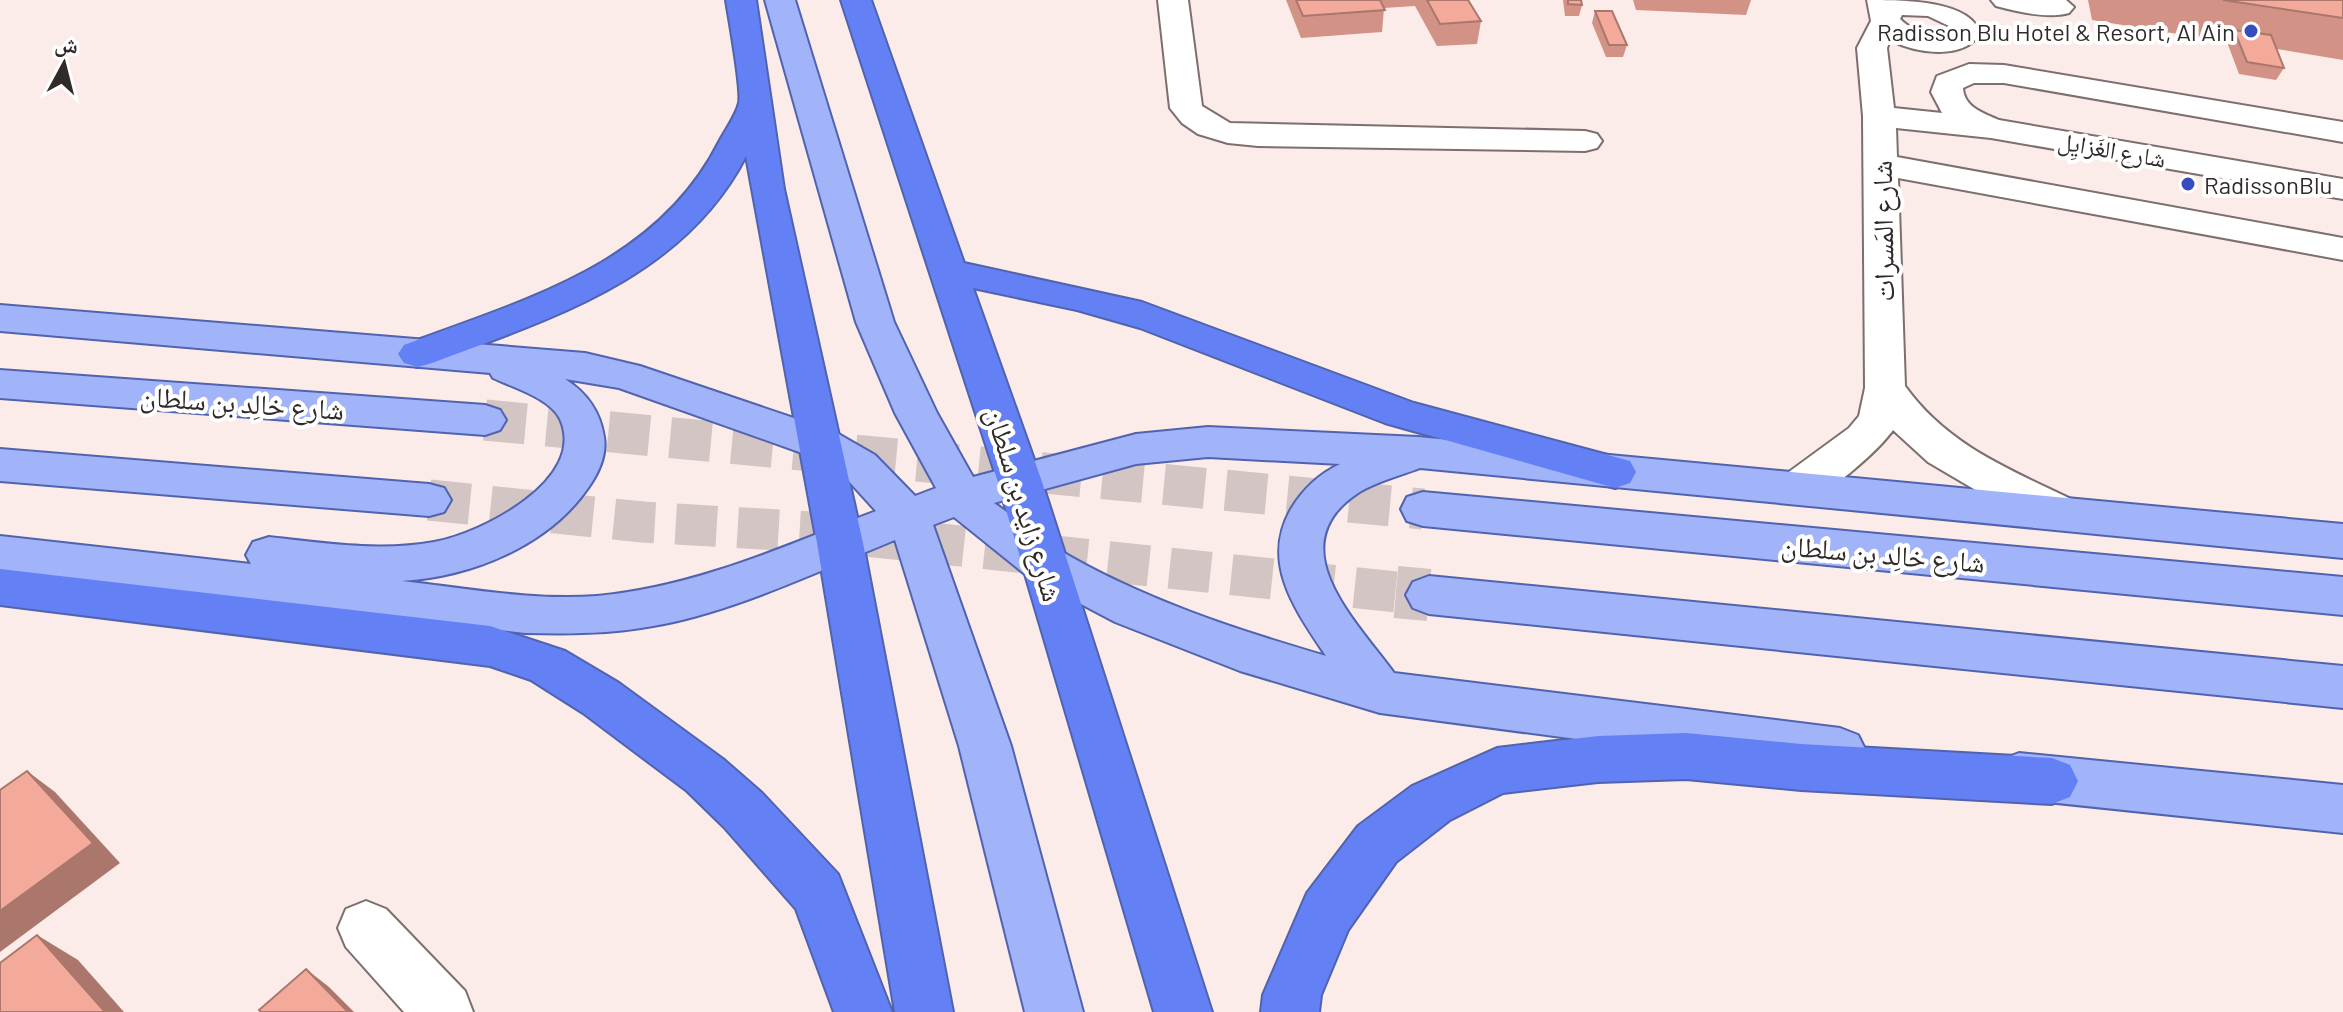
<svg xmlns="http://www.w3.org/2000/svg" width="2343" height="1012" font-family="Barlow,'Noto Naskh Arabic',sans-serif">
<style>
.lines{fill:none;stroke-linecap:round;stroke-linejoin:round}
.major-tunnel-far1{stroke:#d2c5c3;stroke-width:41;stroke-dasharray:41 21;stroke-linecap:butt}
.major-tunnel{stroke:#d2c5c3;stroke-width:52;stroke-dasharray:52 26;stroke-linecap:butt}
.minor-casing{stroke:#7c6f6d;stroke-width:4}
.major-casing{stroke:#5163ae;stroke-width:4}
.highway-casing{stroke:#5163ae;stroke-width:4}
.minor{fill:#fff;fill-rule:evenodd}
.major{fill:#a1b3f9;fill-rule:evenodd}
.highway{fill:#6381f5;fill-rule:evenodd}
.wall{fill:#d29285}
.shaded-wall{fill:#ab776c}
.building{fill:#f4aa9b;stroke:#ab776c;stroke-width:2}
.poi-dot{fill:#374cbe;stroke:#fff;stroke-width:3}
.labels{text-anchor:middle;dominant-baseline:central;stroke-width:8;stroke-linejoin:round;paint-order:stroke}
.far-poi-label{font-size:24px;fill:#302a29;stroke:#fff;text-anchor:end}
.far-street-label{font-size:24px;fill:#302a29;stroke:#fff}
.street-label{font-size:28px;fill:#302a29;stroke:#fff}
</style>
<rect width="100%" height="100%" fill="#fbece9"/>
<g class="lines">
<!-- major-tunnel-far1 -->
<path class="major-tunnel-far1" d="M485 420 1423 509
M429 500 643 522 846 534 1415 594"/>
<!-- major-tunnel -->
<path class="major-tunnel" d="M1396 592 1429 595"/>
<defs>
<path id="minor" d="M1158 0H1188L1202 106 1230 123 1585 131 1597 134 1602 141 1597 148 1585 151 1258 146 1228 143 1198 134 1182 123 1170 108Z
M1867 0C1902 0 1972 0 1980 34 1962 61 1915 53 1890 40L1887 48 1894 108 1942 113 1931 92 1937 76 1969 64 2004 65 2343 122V142L2004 83H1974L1963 88C1964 107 1983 113 1999 120L2343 179V199L1991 138 1896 128 1897 157 2343 238V260L1898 178 1905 386C1947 445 2009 469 2073 500L2079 512 2073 524 2057 529 2041 524 1984 495 1928 462 1893 430C1879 450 1823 500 1800 503 1794 504 1788 501 1782 499L1775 488 1782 477 1849 428 1859 416 1865 388 1863 116 1857 48 1871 21ZM1902 15 1928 16 1949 26V30C1932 37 1913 32 1900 19Z
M1991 0H2066L2074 7 2069 13C2048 19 2018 12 1996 6Z
M366 901 386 909 465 991 473 1012H404L346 947 338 928 346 909Z"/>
<path id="major" d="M765 0H795L894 322 937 413 973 477 1136 434 1208 427 1418 437 2343 524V558L1420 468C1400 476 1377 481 1358 493 1278 546 1356 621 1394 673L1840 728 1858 735 1866 751 1858 767 1840 774 1380 713 1240 671 1115 622 1026 575 954 517 933 525 1011 746 1083 1012H1025L959 746 895 540C821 570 731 613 653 626 610 634 568 634 525 633L0 572V536L251 564 246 555 253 542 269 537C323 543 380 552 434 542 480 534 588 480 560 419 550 398 512 387 493 378L490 373 0 331V305L585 353 640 366 835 432 875 455 915 496 936 488 895 413 856 322ZM565 379 619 388 805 454 845 477 876 511C785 546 695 587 597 596 532 601 466 588 402 581 471 577 548 546 588 488 598 474 607 455 604 437 600 411 587 393 565 379ZM1208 457 1340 464C1319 474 1303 489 1291 509 1260 563 1296 611 1326 656 1234 629 1142 599 1059 550 1036 536 1016 518 994 503L1136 464Z
M0 370 485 405 500 410 506 420 500 430 485 435 0 398Z
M0 449 429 484 444 488 451 500 444 512 429 516 0 481Z
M1423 492 2343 577V615L1423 526 1407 521 1401 509 1407 497Z
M1429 576 2343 666V708L1429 614 1413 608 1406 595 1413 582Z
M2019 753 2343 785V833L2019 799 2001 792 1993 776 2001 760Z"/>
<path id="highway" d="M726 0H756L784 189 863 543 953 1012H895L817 543 746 156C683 278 552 318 432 363L418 367 404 363 398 354 404 345C524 300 657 265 719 142 725 130 736 116 739 103 742 89 729 20 726 0Z
M841 0H871L964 263 1142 302 1414 403 1630 461 1636 472 1630 483 1615 488 1385 423 1140 328 1077 310 973 288 1041 479 1212 1012H1154L997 479Z
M0 569 490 626 565 651 619 683 723 759 762 793 838 874 892 1012H834L796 909 724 827 687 791 583 713 531 680 490 666 0 605Z
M1686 733 1801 744 2052 758 2070 765 2078 781 2070 797 2052 804 1801 790 1686 779 1598 782 1503 793 1450 820 1396 862 1348 930 1321 995 1319 1012H1261L1263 995 1307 893 1358 826 1412 786 1497 748 1598 736Z"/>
</defs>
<!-- minor casing -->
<use href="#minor" class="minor-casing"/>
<!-- major casing -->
<use href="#major" class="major-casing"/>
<!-- highway casing -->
<use href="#highway" class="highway-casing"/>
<!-- minor -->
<use href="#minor" class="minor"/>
<!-- major -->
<use href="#major" class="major"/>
<!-- highway -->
<use href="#highway" class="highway"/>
</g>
<!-- wall -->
<path class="wall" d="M1286 0H1468L1481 21 1477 44 1437 46 1415 6 1384 8 1382 32 1301 38Z
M1563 0H1581L1582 5 1579 16H1565Z
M1633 0H1751L1746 15 1636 10Z
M2088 0H2343V60L2277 49 2284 68 2276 80 2239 74 2227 42 2092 20Z
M1595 11 1627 45 1623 57H1606L1592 23Z"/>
<!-- shaded-wall -->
<path class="shaded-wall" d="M27 771 55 792 120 863 0 952V911Z
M37 935 78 960 124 1012H105Z
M306 969 329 987 354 1012H348Z"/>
<!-- building -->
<path class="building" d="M1296 0H1380L1385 10 1303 16Z
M1427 0H1468L1481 21 1440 24Z
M1568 0H1581L1582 5 1568 4Z
M2223 0H2343V18Z
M1595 11H1612L1627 45H1609Z
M2234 30 2271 35 2284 68 2247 62Z
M27 771 93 843 0 911V790Z
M37 935 105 1012H0V963Z
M306 969 348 1012H261L259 1010Z"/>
<!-- markers -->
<g class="poi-dot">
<circle cx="2251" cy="31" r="8"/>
<circle cx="2188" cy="184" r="8"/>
</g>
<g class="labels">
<!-- far-poi labels -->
<g class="far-poi-label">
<text x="2235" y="31">Radisson Blu Hotel &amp; Resort, Al Ain</text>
<text x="2204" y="184" text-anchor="start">RadissonBlu</text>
</g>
<!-- far-street labels -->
<g class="far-street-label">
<text transform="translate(2112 149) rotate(10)">شارع الغَزايِل</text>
</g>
<!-- street labels -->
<g class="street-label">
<text transform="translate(1882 231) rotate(-91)">شارع المَسرات</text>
<text transform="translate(242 402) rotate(4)">شارع خالِد بن سلطان</text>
<text transform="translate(1025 504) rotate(73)">شارع زايد بن سلطان</text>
<text transform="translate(1883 553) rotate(5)">شارع خالِد بن سلطان</text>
</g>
</g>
<!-- north arrow -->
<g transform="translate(64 64) rotate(7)" stroke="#ffffff" stroke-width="6" paint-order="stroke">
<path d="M0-6L14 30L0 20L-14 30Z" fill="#302a29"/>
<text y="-12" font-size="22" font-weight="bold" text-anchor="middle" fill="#302a29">ش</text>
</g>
</svg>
